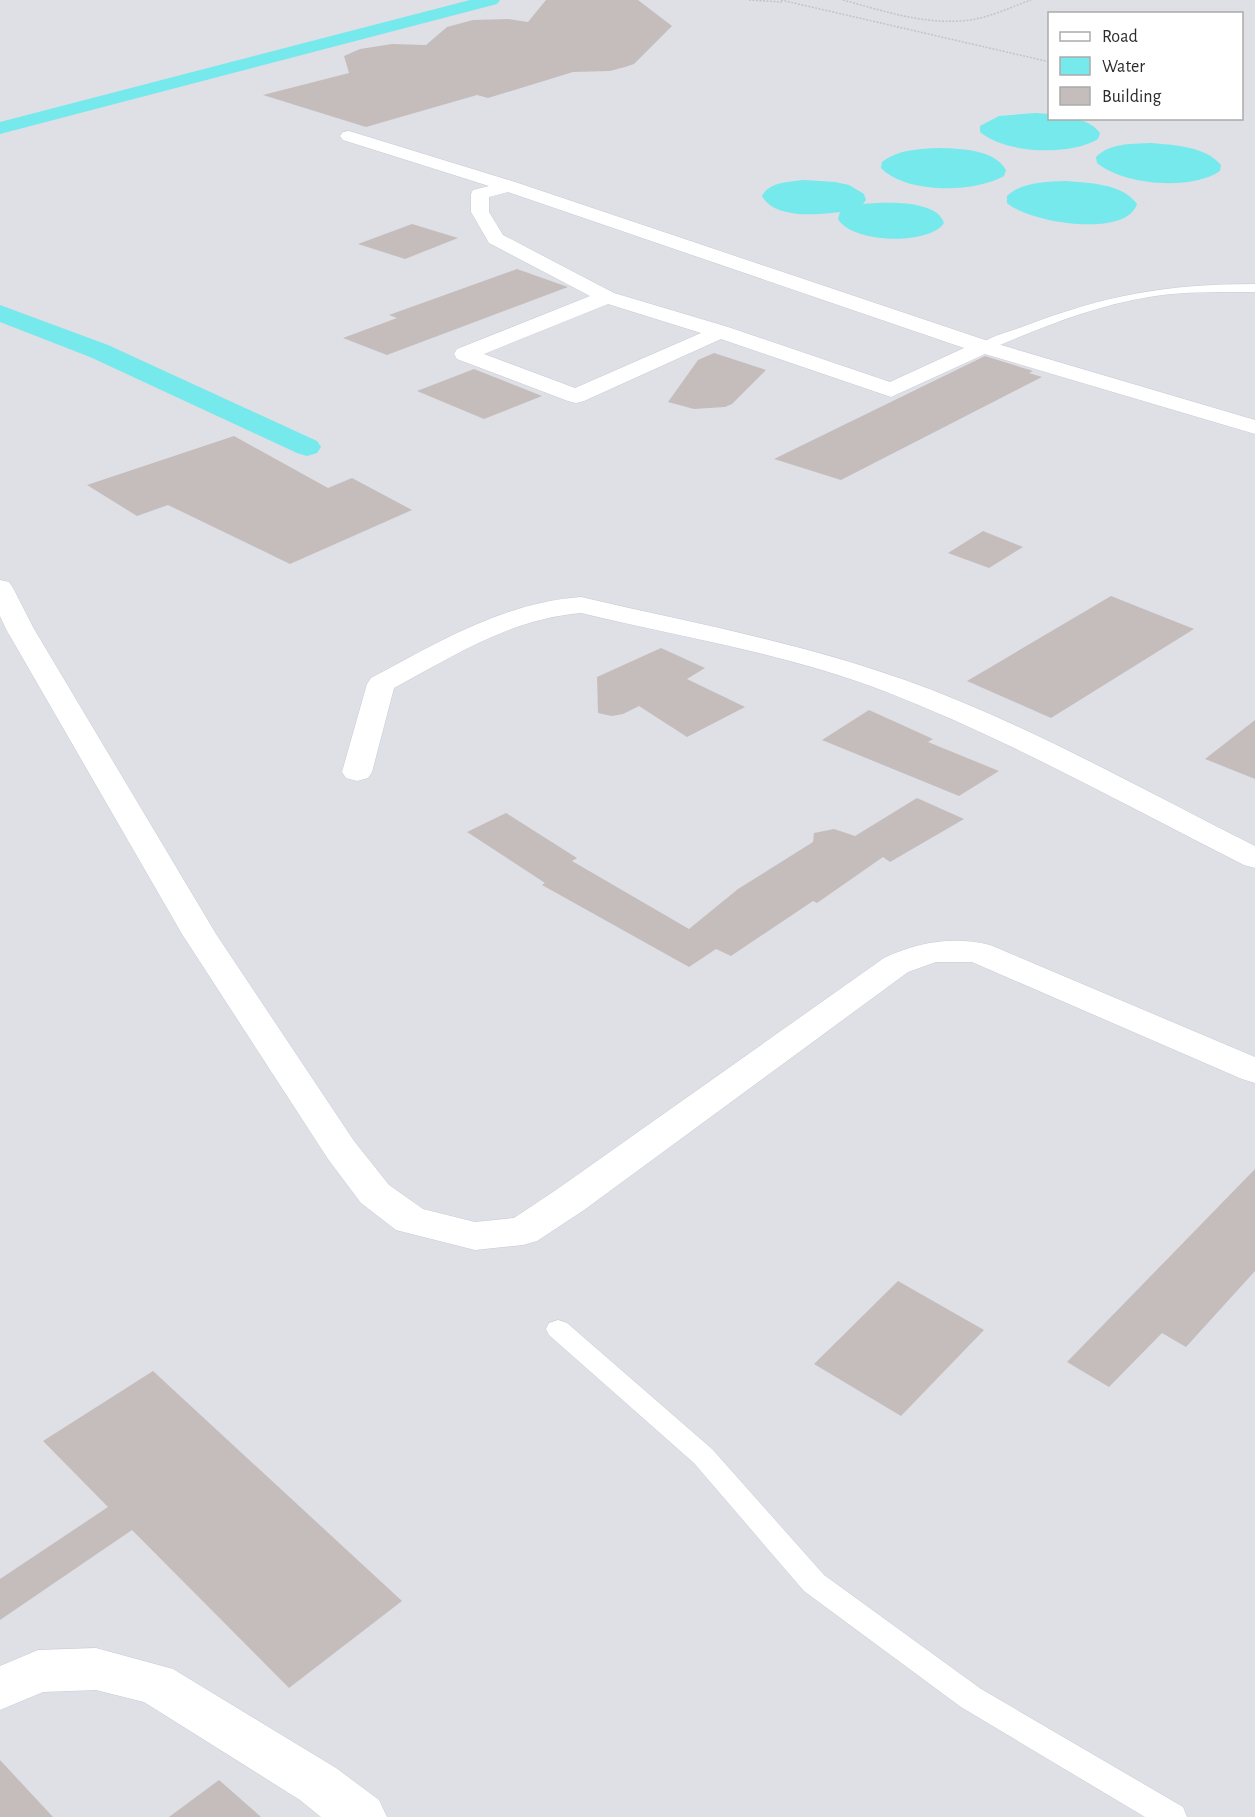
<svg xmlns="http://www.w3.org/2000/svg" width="1255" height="1817" font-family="'Alegreya Sans',sans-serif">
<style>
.industrial{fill:#dfdfe6;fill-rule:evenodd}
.water{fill:#75e9eb}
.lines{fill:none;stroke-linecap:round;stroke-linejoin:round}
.canal{fill:#75e9eb;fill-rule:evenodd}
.building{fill:#c5bdbb}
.lane-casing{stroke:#c7cdd5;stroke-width:1}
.street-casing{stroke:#c7cdd5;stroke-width:1}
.path{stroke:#c4c4c4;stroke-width:1.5;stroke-dasharray:2 1.5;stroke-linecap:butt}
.lane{fill:#fff;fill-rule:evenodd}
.street{fill:#fff;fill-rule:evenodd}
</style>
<rect width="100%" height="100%" fill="#ede3de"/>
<!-- industrial -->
<path class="industrial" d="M0 0H1255V1817H0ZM1050 14H1242V118H1050Z"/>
<!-- water -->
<path class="water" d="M1035 113 1049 114 1050 118C1068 118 1088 117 1100 133L1098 139C1070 156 1006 154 980 132V126L999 116Z
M1150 143C1174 145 1205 146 1221 165L1220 171C1191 191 1123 185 1097 163L1096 157C1110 143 1131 144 1150 143Z
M940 148C961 149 994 149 1006 170L1004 176C974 193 906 194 881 168L882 162C899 149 920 149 940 148Z
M803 180 835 182 849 185 864 194 866 200 863 204C883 202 937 199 944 223 929 246 851 243 838 219L840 212C818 215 774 219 762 196 769 182 789 182 803 180Z
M1065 181C1088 183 1122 183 1137 204 1126 239 1028 222 1007 203V196C1022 182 1045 182 1065 181Z"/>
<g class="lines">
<!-- canal -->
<path class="canal" d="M470 0H500L497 4 0 134V122Z
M0 305 108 345 317 441 321 447 317 453 307 456 297 453 90 357 0 322Z"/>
</g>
<!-- building -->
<path class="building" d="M546 0H638L672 26 634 64 625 67 610 71 573 72 488 98 477 95 366 127 263 95 349 73 344 56 360 49 392 44 426 45 447 27 473 20 508 19 528 22Z
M412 224 458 238 405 259 358 244Z
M517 269 568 287 387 355 343 338 397 318 389 315Z
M714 353 766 370 732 404 725 407 694 409 668 402 698 360Z
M985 356 1033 371 1029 373 1042 377 841 480 774 459Z
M474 369 542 396 484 419 417 391Z
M234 436 328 488 352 478 412 510 290 564 168 505 137 516 87 485Z
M983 531 1023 547 989 568 948 553Z
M1111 596 1194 629 1051 718 967 681Z
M661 648 705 668 687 679 745 707 687 737 639 706 623 714 612 716 598 713 597 677Z
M869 710 933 739 928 742 999 771 959 796 822 740Z
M1255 720V779L1205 759Z
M917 798 964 819 890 862 883 857 817 903 813 901 731 956 716 949 689 967 542 885 545 883 467 832 506 813 577 858 572 861 689 929 738 889 813 842 814 833 834 829 855 836Z
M1255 1169V1271L1186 1347 1162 1333 1109 1387 1067 1362Z
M898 1281 984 1330 901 1416 814 1364Z
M153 1371 402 1601 289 1688 132 1530 0 1620V1579L108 1507 43 1441Z
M0 1760 53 1817H0Z
M219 1780 261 1817H169Z"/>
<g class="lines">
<defs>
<path id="lane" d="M1255 284V292C1220 292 1184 291 1149 297 1093 306 1040 328 988 350L983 351 977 347C986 337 1009 332 1022 327 1105 295 1167 284 1255 284Z
M558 1320 567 1323 712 1449 824 1575 981 1689 1183 1807 1187 1817H1145L961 1707 804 1591 694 1463 549 1335 546 1329 549 1323Z"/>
<path id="street" d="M349 131 515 182 991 342 1255 420V434L985 354 891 397 721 339 584 401 576 403 568 401 457 359 454 354 457 349 590 296 489 243 471 212V194L473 190 489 186 343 140 340 136 343 132ZM508 192 964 348 890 382 728 327 614 293 503 235 489 212V197ZM608 304 701 333 575 388 484 354Z
M0 580 9 582 13 588 34 629 216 934 354 1141 389 1185 423 1209 475 1222 514 1218 556 1190 884 958C918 942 953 936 990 945L1255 1057V1083L1242 1079 972 962H936L908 972 584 1210 537 1241 523 1245 475 1250 396 1230 361 1203 328 1159 182 934 6 629 0 616Z
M581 597C688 622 798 642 902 679 1024 722 1139 788 1255 846V868L1244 865C1125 805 1008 739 884 691 787 654 682 637 581 613 510 619 455 655 394 688L372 772 368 778 357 781 346 778 342 772 367 684 371 678C439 642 502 603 581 597Z
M96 1648 173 1669 336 1768 379 1800 387 1817H321L300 1800 144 1702 96 1690 43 1692 0 1710V1666L38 1650Z"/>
</defs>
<!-- lane casing -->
<use href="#lane" class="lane-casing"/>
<!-- street casing -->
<use href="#street" class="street-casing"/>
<!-- path -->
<path class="path" d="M749 0 782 2
M781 0 1050 62
M843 0C884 11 927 26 970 20 991 17 1011 7 1031 0"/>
<!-- lane -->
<use href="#lane" class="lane"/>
<!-- street -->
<use href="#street" class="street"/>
</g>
<!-- legend -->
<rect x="1048" y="12" width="195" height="108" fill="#ffffff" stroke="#ababab" stroke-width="1.5"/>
<rect x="1060" y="32" width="30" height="9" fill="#ffffff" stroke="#ababab" stroke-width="1.5"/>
<text x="1102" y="42" font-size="18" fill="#2c2c2c">Road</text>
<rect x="1060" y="57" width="30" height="18" fill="#75e9eb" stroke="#ababab" stroke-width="1.5"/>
<text x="1102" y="72" font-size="18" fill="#2c2c2c">Water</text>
<rect x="1060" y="87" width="30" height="18" fill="#c5bdbb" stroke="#ababab" stroke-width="1.5"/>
<text x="1102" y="102" font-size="18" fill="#2c2c2c">Building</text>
</svg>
